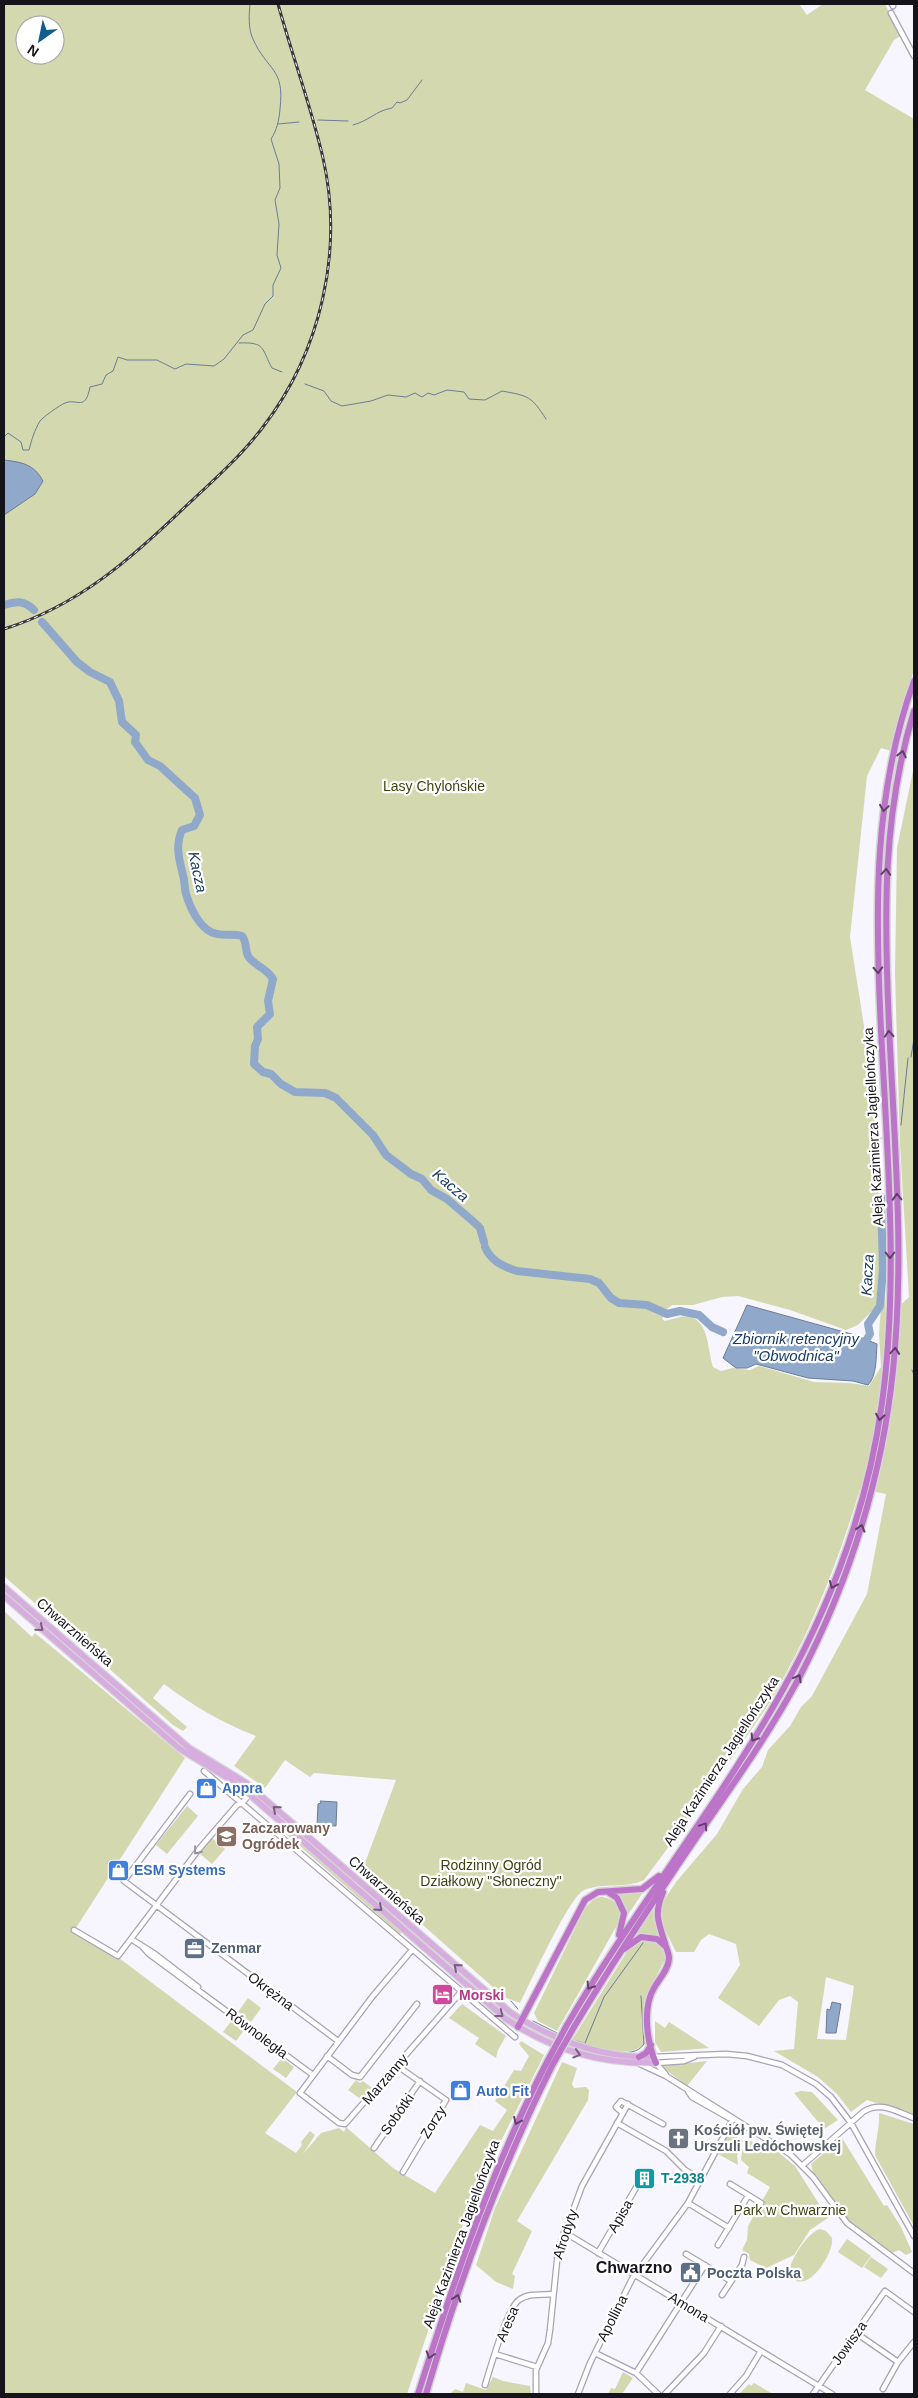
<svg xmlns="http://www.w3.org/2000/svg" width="918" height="2398" font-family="Helvetica,sans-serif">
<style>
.green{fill:#d4d8af;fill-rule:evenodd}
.water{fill:#90a9ca;stroke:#6b7c96}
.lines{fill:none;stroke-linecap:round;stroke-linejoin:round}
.stream{stroke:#6b7c96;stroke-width:1}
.river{stroke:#90a9ca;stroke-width:8}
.minor-casing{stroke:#a8a2b6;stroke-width:7}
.major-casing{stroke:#d5d5d6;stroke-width:8}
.highway-casing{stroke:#d5d5d6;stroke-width:9}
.minor{stroke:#fff;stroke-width:4.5}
.major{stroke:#d7acdf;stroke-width:5.5}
.highway{stroke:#bc74c9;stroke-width:6}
.rail-casing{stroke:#3a383f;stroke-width:3}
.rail{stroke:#fff;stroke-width:1;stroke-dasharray:4;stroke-linecap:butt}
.highway-bridge-casing{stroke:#d5d5d6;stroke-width:9;stroke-linecap:butt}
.highway-bridge{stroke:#bc74c9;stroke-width:6}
.oneway{stroke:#613f69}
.oneway2{stroke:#76607d}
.oneway3{stroke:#969598}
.labels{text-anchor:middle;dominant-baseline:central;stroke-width:4.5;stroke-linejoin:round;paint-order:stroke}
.park-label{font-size:14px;fill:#3f4110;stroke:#fff}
.street-label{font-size:14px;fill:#16141b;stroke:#fff}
.shop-label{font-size:14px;font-weight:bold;fill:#366cbe;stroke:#fff;text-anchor:start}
.education-label{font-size:14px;font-weight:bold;fill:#785e54;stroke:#fff;text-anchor:start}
.service-label{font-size:14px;font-weight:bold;fill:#4e5e75;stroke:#fff;text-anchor:start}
.hotel-label{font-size:14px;font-weight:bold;fill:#b23c85;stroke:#fff;text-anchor:start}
.worship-label{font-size:14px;font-weight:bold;fill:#5b616d;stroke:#fff;text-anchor:start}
.culture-label{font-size:14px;font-weight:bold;fill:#0d838f;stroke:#fff;text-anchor:start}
.water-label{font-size:15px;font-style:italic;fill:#183b66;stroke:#fff}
.quarter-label{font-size:16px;font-weight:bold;fill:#16141b;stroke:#fff}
</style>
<rect width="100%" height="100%" fill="#f7f5fd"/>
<!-- green -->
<path class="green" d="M4 4H799L807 15 823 4H885L901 36 894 40 865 90 914 119V669L891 751 881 748 867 776 850 937 872 1077 886 1319 909 1297 900 1144 895 974 897 848 914 766V2115L867 2100 851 2112 837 2094 818 2077 774 2051 794 2049 798 2002 790 1996 779 2000 759 2026 718 1998 740 1965 736 1944 709 1934 701 1940 694 1952H676L663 1926 660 1911 661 1905 676 1882 717 1834 743 1789 762 1767 768 1750 790 1726 801 1707 812 1696 867 1594 886 1494 860 1489C839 1559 812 1629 775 1693 762 1716 746 1737 731 1759 702 1800 674 1840 644 1880 626 1889 604 1882 584 1890 569 1897 530 1984 520 2003L504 1997 362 1871 396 1780 314 1773 310 1777 285 1760 265 1788 234 1766 256 1736C223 1723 193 1706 164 1684L153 1698 187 1727 183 1731 173 1725 4 1576ZM25 25H55V55H25ZM738 1296 790 1310 846 1330 858 1325 878 1305 881 1306 879 1334 881 1367 869 1386 850 1383 814 1382 759 1366 750 1370 733 1368 721 1371 713 1367C707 1350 710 1312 680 1317 675 1318 670 1320 665 1321L662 1319 667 1309 672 1305H693L722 1297ZM826 1977 854 1986 846 2040 817 2039Z
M4 1611 32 1637 35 1633 185 1758 74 1931 115 1955 297 2092 265 2133 296 2153 302 2145 301 2142 310 2131 315 2135 303 2154 321 2133 339 2128 344 2132 346 2127 393 2168 435 2193 480 2125 493 2131 507 2110 495 2101 514 2070 521 2071 529 2056 519 2044 521 2041 544 2055 499 2145 449 2256 429 2328 407 2394H4Z
M187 1806 198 1816 167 1854 156 1845Z
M277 1826 291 1834 402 1932 400 1934Z
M212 1838 225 1849 212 1864 199 1853Z
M644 1891 627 1916 623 1903 616 1893 631 1894Z
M600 1897C614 1897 620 1907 620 1920L557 2031 538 2021 534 2013 585 1908 593 1900Z
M653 1909 654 1921 661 1940 651 1934 635 1936Z
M640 1940C655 1941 663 1943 665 1959L645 1999 643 2010 645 2044C626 2060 593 2047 572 2040L628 1950Z
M248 1998 261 2008 251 2022 238 2012Z
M462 2004 506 2036 498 2050 496 2058 475 2044 479 2038 449 2018Z
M232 2020 245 2029 236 2041 223 2032Z
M655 2021 665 2028 669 2022 709 2048 661 2052 655 2042Z
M282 2058 294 2067 286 2078 273 2069Z
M707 2061 687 2086 661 2066Z
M562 2062 577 2068 572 2084 574 2088 586 2087 589 2090 588 2100 517 2221 532 2231 512 2274 515 2276 513 2289 496 2282 476 2265 495 2208Z
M356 2080 360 2083 363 2081 372 2088 362 2100 348 2090Z
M801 2091 812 2092 838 2120 824 2129 794 2093Z
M879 2113 914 2124V2226L875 2155C875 2139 880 2130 879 2113Z
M729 2134 738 2137 735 2143 733 2142 731 2145 735 2148 741 2139 743 2141 737 2155 738 2165 718 2154Z
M842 2138 884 2206 887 2205 901 2227 912 2252 906 2255 899 2250 892 2253 848 2222 813 2173 811 2164Z
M747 2139 763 2148 778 2152 795 2166 828 2218 810 2230 794 2255 766 2268 750 2260 749 2254 742 2250 747 2240 748 2226 770 2187 747 2173 749 2167 741 2160 742 2151Z
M820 2229 826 2231 832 2238C835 2252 805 2300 789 2274 788 2262 809 2231 820 2229Z
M847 2239 871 2256 862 2268 838 2252Z
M871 2257 888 2269 881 2278 864 2267Z
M623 2372 633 2378 622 2394H608L611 2388 615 2389Z
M493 2377 503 2381 530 2386 531 2394H450L455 2389 463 2392 466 2383 486 2390Z
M754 2383 773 2394H739L749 2384 751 2386Z"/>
<!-- water -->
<path class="water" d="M4 460C21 462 34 464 43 481L35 494 4 515Z
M747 1305 855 1335 877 1344C876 1357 877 1376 868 1385L853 1381 808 1378 756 1364 747 1368H736L723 1358Z
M320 1801 337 1802 336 1826 317 1825 318 1804 321 1803Z
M832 2002 841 2004 836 2033H826L827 2009 830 2010Z"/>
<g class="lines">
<!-- stream -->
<path class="stream" d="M318 120 348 121
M278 124 299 122
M353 125C369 121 375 111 392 108L397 102 400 103 407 100 422 80
M239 343C266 342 261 348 272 368L282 372
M305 384 324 391 331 401 342 406 371 401 388 395 406 397 415 393 422 397 428 393 434 395 447 390 464 392 469 399 485 400 502 391C529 396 531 396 546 419
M4 437 8 433 21 442 23 450H29C32 439 34 431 40 421 43 417 60 405 65 403 78 398 85 412 90 387L102 384 106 375 113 371 118 357 127 360H157L175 369 186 364 214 366 224 359 243 335 253 330 265 304 273 296V285L281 268 277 255 279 224 275 200 280 188 279 164 271 139C277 130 279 120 280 109 285 67 267 71 253 39 248 29 249 14 250 4
M911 1057 914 1039
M901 1125 908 1058
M880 1188 877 1151 881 1138
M912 1370 914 1375
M511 2001 518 2009
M533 2021 557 2033
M577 2041C593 2047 633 2062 644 2044L641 1996
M585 2043 604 1997 643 1943"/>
<!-- river -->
<path class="river" d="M4 605C16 601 24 600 34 610
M42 622 77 662 90 672 110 682 119 701 122 722 136 735 135 742 148 760 160 766 195 798 200 815 194 826 182 830C175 846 179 859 183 875 185 881 184 888 186 894 190 908 199 926 211 932 221 937 232 933 242 936 247 942 245 950 248 956 254 966 266 967 273 979L268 1001 270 1014 257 1027 258 1039 255 1046 254 1064 263 1072 271 1074 281 1084 295 1092 325 1093 336 1098 373 1135 386 1155 411 1174 422 1179 431 1190 447 1199 475 1223 480 1228 484 1242
M485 1247C491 1261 502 1266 517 1271L590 1279 599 1283 611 1298 619 1303 647 1305 667 1314 680 1311 699 1315 712 1327 723 1332
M862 1347 870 1334 868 1324 880 1306 883 1269 881 1197"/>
<defs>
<path id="minor" d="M892 4 893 6
M891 13 914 56
M204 1771 515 2037
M190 1794 124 1881 338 2041
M74 1930 118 1956 199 1849 237 1805 242 1803 252 1792
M131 1939 155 1954 198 1987
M141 1945 149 1954 313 2075
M412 1950 372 1997 300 2093 339 2123 345 2124 461 1992
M327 2056 352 2075 360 2077 417 2004
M653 2057 726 2054 747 2056 782 2065 816 2084 831 2097 851 2123 914 2236
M656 2063 684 2061 694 2057
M656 2063 666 2075
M640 2064 666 2076 790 2154 813 2177 847 2223 914 2273
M396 2065 446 2100 403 2172
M688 2091 692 2097 729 2118
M623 2113 616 2107 621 2101 663 2124
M617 2123 666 2151 685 2170 701 2180
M374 2148 420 2081
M803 2165 863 2112C880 2100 897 2112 914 2118
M730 2184 761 2203
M688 2203 729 2228
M564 2232 832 2394
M718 2245 748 2196
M598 2253 641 2179
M686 2254 731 2281
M722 2295 742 2265 744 2257
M856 2333 898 2362
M595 2353 636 2373 658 2394
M495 2354 537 2367
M636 2373 705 2265
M485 2385C490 2369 507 2308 519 2300 528 2293 542 2295 553 2294
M883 2389 898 2362 914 2342
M536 2394V2370L548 2343 550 2330 558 2251 582 2186 628 2104
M578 2394 590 2363 632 2279 688 2203 733 2119
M665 2394 704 2353 721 2326
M730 2394 746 2376 761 2351
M813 2394 885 2291 914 2312"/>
<path id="major" d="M4 1587 189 1748 246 1783 511 2013C555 2041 601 2058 653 2057
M4 1596 180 1749 228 1778 250 1795 506 2019C553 2050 600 2064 656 2063"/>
<path id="highway" d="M608 1892 617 1898 624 1913 619 1935
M624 1949 641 1937 657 1939 665 1946
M567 2025C633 1911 717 1808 781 1693 832 1603 868 1505 882 1403 899 1279 887 1153 881 1029 875 911 873 794 914 681
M518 2027 585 1900 598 1892 642 1889 659 1876
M574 2027C612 1963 654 1900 696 1838 732 1786 769 1734 799 1678 849 1582 882 1478 893 1370 905 1255 894 1139 889 1025 884 917 882 815 914 711
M639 2057 646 2053 651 2045
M656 2063C647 2043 642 2008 654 1988 659 1979 669 1969 669 1958 669 1953 666 1948 665 1943 658 1921 654 1914 663 1892
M418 2394C454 2280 492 2168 547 2062
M426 2394C459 2281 500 2170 553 2064"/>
</defs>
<!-- minor casing -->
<use href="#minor" class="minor-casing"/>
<!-- major casing -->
<use href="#major" class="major-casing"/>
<!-- highway casing -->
<use href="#highway" class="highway-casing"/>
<!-- minor -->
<use href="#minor" class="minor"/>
<!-- major -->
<use href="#major" class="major"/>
<!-- highway -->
<use href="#highway" class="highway"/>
<defs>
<path id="rail" d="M4 629C78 606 132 558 186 506 213 481 241 456 263 427 321 351 344 251 323 158 311 106 292 55 278 4"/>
</defs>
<!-- rail casing -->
<use href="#rail" class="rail-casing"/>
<!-- rail -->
<use href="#rail" class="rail"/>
<defs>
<path id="highway-bridge" d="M547 2062 567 2025
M553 2064 574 2027"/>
</defs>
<!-- highway-bridge casing -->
<use href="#highway-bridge" class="highway-bridge-casing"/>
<!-- highway-bridge -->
<use href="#highway-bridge" class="highway-bridge"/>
</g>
<!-- one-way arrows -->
<defs><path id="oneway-chevron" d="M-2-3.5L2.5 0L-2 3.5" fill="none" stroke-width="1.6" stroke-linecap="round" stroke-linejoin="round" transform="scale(1.25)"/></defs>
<g class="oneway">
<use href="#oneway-chevron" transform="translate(902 754) rotate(-77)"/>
<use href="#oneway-chevron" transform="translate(884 808) rotate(98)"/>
<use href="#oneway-chevron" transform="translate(886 872) rotate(-86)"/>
<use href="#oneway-chevron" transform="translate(878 970) rotate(87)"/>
<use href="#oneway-chevron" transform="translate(889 1034) rotate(-93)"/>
<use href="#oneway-chevron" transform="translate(897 1197) rotate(-92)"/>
<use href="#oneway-chevron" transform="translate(890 1255) rotate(90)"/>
<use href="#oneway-chevron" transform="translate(895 1351) rotate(-85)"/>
<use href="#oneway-chevron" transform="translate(880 1417) rotate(99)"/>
<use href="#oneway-chevron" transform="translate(861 1528) rotate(-73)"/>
<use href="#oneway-chevron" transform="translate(833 1585) rotate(112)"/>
<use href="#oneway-chevron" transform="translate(798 1678) rotate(-62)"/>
<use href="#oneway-chevron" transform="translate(754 1738) rotate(122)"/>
<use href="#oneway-chevron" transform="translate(704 1826) rotate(-56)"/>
<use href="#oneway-chevron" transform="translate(590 1986) rotate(122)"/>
<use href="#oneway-chevron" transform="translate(517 2121) rotate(115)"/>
<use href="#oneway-chevron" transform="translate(457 2298) rotate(-71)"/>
<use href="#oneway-chevron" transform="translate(430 2355) rotate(108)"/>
</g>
<g class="oneway2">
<use href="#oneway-chevron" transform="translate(40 1628) rotate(41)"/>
<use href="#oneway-chevron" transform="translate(276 1809) rotate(-139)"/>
<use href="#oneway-chevron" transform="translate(379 1908) rotate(42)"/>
<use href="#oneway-chevron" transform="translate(457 1967) rotate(-139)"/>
<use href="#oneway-chevron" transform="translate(500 2014) rotate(38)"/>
<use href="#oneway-chevron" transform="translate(577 2054) rotate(17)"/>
</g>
<use class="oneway3" href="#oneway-chevron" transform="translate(197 1851) rotate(128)"/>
<!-- icons -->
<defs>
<symbol id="shop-square" viewBox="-11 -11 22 22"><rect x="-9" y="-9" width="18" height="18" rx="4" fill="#3f7fe0" stroke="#fff"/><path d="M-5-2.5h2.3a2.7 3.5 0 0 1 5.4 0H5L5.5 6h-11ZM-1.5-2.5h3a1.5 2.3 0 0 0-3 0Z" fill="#fff"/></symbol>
<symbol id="school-square" viewBox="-11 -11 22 22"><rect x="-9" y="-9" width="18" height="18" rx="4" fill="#8d6e63" stroke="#fff"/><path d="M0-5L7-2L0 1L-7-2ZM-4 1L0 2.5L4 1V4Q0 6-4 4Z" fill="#fff"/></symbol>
<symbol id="office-square" viewBox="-11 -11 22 22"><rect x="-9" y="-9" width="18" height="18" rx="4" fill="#5c6f8a" stroke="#fff"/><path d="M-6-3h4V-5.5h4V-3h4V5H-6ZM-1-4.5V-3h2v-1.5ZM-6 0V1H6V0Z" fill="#fff"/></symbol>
<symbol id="hotel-square" viewBox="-11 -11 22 22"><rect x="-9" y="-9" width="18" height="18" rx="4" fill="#d1479c" stroke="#fff"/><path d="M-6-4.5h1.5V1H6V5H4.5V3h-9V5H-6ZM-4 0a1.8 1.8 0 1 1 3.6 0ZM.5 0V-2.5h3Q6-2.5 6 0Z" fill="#fff"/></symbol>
<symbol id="church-square" viewBox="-11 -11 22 22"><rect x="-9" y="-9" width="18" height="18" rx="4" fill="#6b7280" stroke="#fff"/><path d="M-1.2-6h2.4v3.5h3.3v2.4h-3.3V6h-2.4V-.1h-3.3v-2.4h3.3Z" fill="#fff"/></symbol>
<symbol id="building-square" viewBox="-11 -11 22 22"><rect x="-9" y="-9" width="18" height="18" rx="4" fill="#0f9aa8" stroke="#fff"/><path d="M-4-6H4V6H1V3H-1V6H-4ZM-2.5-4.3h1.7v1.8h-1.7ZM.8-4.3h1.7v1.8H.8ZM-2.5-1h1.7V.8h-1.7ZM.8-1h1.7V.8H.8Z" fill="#fff"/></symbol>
<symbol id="civic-square" viewBox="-11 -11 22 22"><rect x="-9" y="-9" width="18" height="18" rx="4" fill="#5c6f8a" stroke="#fff"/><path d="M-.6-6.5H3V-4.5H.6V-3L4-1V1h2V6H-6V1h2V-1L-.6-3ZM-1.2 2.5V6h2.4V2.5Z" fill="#fff"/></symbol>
</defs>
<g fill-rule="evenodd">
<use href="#shop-square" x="194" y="1776" width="25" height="25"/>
<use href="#school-square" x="214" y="1824" width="25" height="25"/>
<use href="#shop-square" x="106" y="1858" width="25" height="25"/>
<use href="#office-square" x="182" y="1936" width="25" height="25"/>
<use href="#hotel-square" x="430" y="1982" width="25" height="25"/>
<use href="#shop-square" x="448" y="2078" width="25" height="25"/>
<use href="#church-square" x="666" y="2126" width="25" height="25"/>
<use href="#building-square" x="632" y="2166" width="25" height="25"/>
<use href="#civic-square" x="678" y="2260" width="25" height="25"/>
</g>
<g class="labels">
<!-- park labels -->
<g class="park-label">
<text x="434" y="786">Lasy Chylońskie</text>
<text x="491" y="1865">Rodzinny Ogród<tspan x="491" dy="16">Działkowy "Słoneczny"</tspan></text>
<text x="790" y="2210">Park w Chwarznie</text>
</g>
<!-- street labels -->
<g class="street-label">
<text transform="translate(873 1127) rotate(-93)">Aleja Kazimierza Jagiellończyka</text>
<text transform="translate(75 1632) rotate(41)">Chwarznieńska</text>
<text transform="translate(721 1761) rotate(-57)">Aleja Kazimierza Jagiellończyka</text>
<text transform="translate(387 1890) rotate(41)">Chwarznieńska</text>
<text transform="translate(271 1991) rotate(37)">Okrężna</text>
<text transform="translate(257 2033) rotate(37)">Równoległa</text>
<text transform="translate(385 2079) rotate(-49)">Marzanny</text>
<text transform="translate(397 2114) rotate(-55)">Sobótki</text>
<text transform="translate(433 2122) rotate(-58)">Zorzy</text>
<text transform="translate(620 2216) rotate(-60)">Apisa</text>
<text transform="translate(461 2234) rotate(-70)">Aleja Kazimierza Jagiellończyka</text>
<text transform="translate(565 2234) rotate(-72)">Afrodyty</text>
<text transform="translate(689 2307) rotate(31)">Amona</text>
<text transform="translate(612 2318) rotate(-63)">Apollina</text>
<text transform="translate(507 2324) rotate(-67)">Aresa</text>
<text transform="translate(849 2343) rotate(-55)">Jowisza</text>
</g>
<!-- shop labels -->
<g class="shop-label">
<text x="222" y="1788">Appra</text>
<text x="134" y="1870">ESM Systems</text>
<text x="476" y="2091">Auto Fit</text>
</g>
<!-- education labels -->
<g class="education-label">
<text x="242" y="1828">Zaczarowany<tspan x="242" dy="16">Ogródek</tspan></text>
</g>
<!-- service labels -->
<g class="service-label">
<text x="211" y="1948">Zenmar</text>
<text x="707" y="2273">Poczta Polska</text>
</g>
<!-- hotel labels -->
<g class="hotel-label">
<text x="459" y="1995">Morski</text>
</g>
<!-- worship labels -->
<g class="worship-label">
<text x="694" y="2130">Kościół pw. Świętej<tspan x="694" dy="16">Urszuli Ledóchowskej</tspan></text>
</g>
<!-- culture labels -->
<g class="culture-label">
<text x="661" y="2178">T-2938</text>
</g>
<!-- water labels -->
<g class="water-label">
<text transform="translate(198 872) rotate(78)">Kacza</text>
<text transform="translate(451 1185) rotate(40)">Kacza</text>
<text transform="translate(867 1275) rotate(-87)">Kacza</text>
<text x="796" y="1338">Zbiornik retencyjny<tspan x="796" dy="17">"Obwodnica"</tspan></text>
</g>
<!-- quarter labels -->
<g class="quarter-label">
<text x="634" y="2267">Chwarzno</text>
</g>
</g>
<!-- border -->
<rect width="918" height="2398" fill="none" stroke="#16141b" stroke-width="10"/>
<!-- north arrow -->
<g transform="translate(40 40) rotate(213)"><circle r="24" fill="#ffffff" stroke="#a2a1a4"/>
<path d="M0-4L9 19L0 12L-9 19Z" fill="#115b8f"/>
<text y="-8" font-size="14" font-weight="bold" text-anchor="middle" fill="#16141b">N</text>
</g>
</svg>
